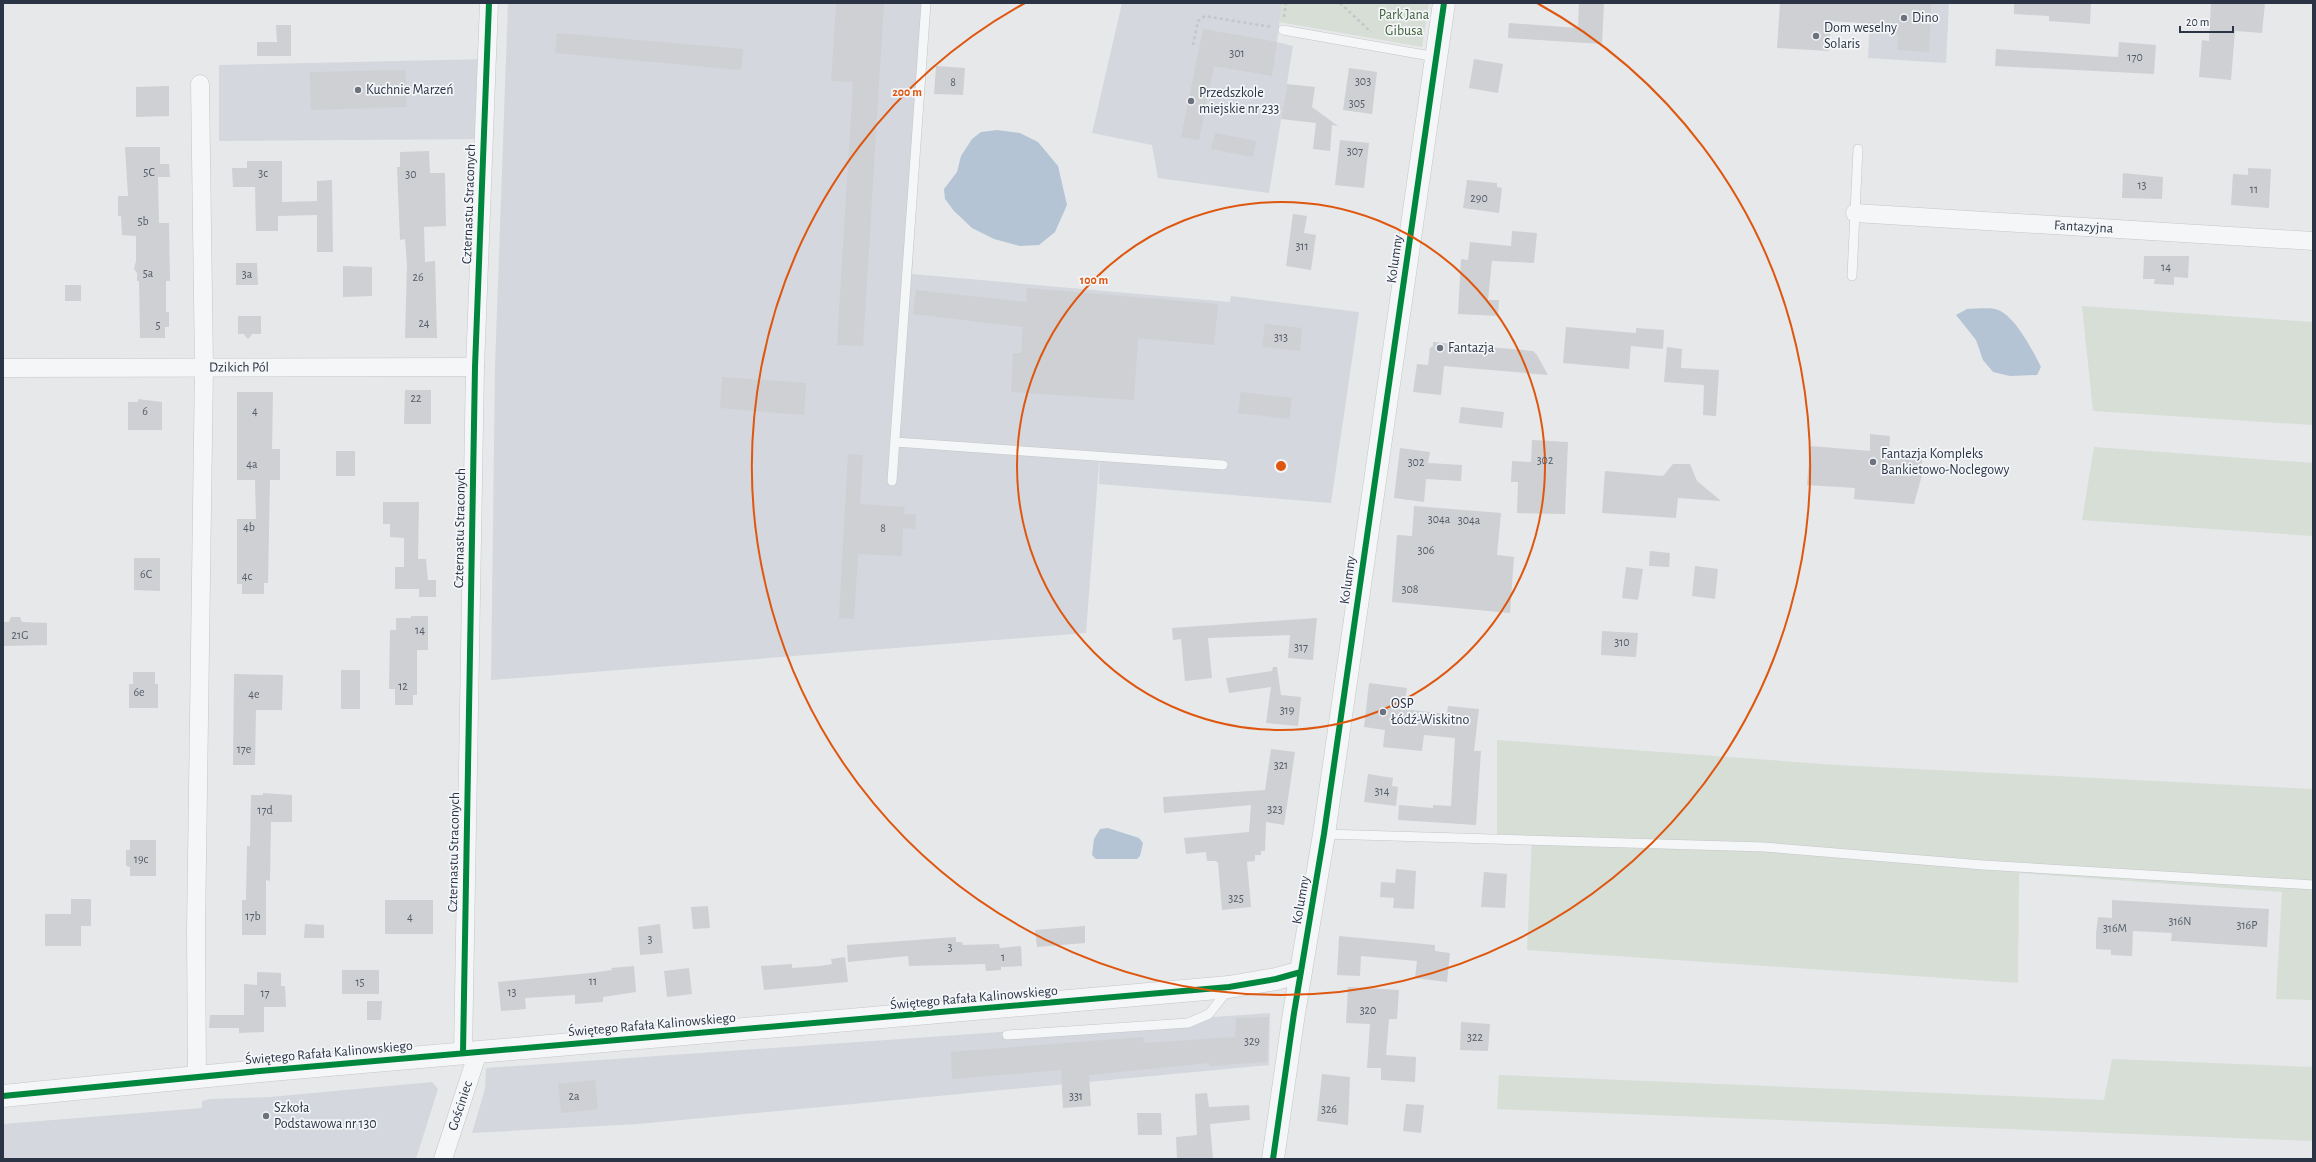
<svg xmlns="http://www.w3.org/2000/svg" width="2316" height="1162" font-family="'Alegreya Sans',sans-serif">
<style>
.built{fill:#d4d7dd}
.green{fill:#d6ded6}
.water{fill:#b4c4d5}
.building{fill:#ced0d3}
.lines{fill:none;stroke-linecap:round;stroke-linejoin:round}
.service-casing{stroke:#c4c6c8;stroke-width:10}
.minor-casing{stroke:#c4c6c8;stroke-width:19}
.tertiary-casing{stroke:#c4c6c8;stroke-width:23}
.path{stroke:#c5c6ca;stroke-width:2.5;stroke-dasharray:3 3;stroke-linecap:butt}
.service{stroke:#f5f6f7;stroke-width:9}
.minor{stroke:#f5f6f7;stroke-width:18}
.tertiary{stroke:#f5f6f7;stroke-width:22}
.cycleway-casing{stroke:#f4f6f9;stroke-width:8}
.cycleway{stroke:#00873e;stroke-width:6}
.ring{fill:none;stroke:#df570f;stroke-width:2}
.poi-dot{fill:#6c737f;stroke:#f4f6f9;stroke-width:1.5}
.labels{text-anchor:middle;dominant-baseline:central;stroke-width:3.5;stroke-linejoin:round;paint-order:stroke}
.number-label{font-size:12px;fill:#545c69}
.park-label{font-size:14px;fill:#3f6138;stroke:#f4f6f9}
.poi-label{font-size:14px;fill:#2b3445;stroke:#f4f6f9;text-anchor:start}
.street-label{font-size:14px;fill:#2b3445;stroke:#f4f6f9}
.centre{fill:#df570f;stroke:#f4f6f9;stroke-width:2}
.ring-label{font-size:12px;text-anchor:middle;font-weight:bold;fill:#df570f;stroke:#f4f6f9;stroke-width:3.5;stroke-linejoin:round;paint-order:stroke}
</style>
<rect width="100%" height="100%" fill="#e6e8ea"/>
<!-- built -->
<path class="built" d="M508 3H926L912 274 1230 302 1231 296 1359 312 1331 503 1099 484 1100 450 1086 633 491 680 495 367Z
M1122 3H1282L1277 42 1293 46 1269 193 1158 178 1152 145 1092 133Z
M1871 3H1949L1946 63 1868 58Z
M487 59 484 139 219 141V65Z
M1270 1013 1269 1065 638 1124 472 1133 485 1089 486 1068Z
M432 1082 438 1089 416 1159H3V1124L202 1108V1101L210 1099 270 1097Z"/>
<!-- green -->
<path class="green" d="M1282 3H1429L1422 47 1279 22Z
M2082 306 2313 322V425L2093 411Z
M2094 447 2313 463V536L2082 520Z
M1497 740 1837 765 2313 789V1000L2276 999 2282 892 2019 873 2018 983 1527 950 1532 837 1497 834Z
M2112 1059 2313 1067V1141L1497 1109 1499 1075 2104 1100Z"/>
<!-- water -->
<path class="water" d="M997 130 1020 133 1038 142 1058 166 1067 205 1055 232 1039 245 1020 246 994 239 972 228 954 211 945 199 944 189 957 172 961 156 972 139 981 132Z
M1967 309C1976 309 1990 307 1998 310 2015 316 2033 351 2041 367L2037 375 2010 376 1993 372 1983 360 1976 340 1956 315Z
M1108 828 1139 838 1143 843 1140 856 1137 859H1096L1092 855 1094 839 1100 829Z"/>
<!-- building -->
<path class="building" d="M836 3H884L863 346 837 345 853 82 831 81Z
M1579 3H1604L1602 44 1508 38 1509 23 1578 28Z
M1780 3H1931L1929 52 1897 50 1898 34 1876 33V24L1831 21 1829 51 1777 48Z
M2014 3H2091L2090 24 2049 21V16L2014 14Z
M2211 3H2265L2262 33 2235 31 2231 80 2199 77 2202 40 2209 41Z
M276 25H291V56H257V42H277Z
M1203 29 1277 42 1272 76 1214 66 1199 140 1181 137Z
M557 33 743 49 741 70 555 53Z
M2119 42 2156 45 2154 74 1995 66 1996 49 2118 57Z
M1474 59 1503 64 1498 93 1469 88Z
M936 66 965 68 963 95 934 94Z
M1349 68 1377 72 1372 114 1343 110Z
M405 70 407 107 311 110 310 72Z
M1287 84 1315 87 1312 107 1338 126 1332 125 1330 151 1313 149 1316 123 1281 119Z
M169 86V116L136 117V87Z
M1215 133 1256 141 1253 157 1211 149Z
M1340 140 1369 143 1364 188 1335 185Z
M125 147H160V164H169L170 177H158L159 223H169L170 281H166V312H169V327H165V338H140L139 281H137V273L134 269 136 261V236L122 235 121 216H118V196H128Z
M429 151 430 173H445L446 226 424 227 425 262 435 261 437 338H405L407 264 405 239 400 240 397 167H400V152Z
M247 161H282V202L317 201V181L332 180 333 252H317V215L278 216V231H256L255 187H233L232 168H247Z
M2248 168 2271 169 2269 208 2231 205 2233 174 2248 175Z
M2123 173 2163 177 2162 199 2122 198Z
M1467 180 1497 183V187L1502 188 1499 213 1463 208Z
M1293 214 1307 216 1304 233 1316 235 1311 270 1286 266Z
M1512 231 1537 233 1534 263 1492 261 1488 300H1499L1498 316 1458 314 1461 259 1468 260 1470 242 1511 246Z
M2144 256H2189L2188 278 2174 277V285L2154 284 2155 279H2143Z
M236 263H257L258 285H236Z
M343 266 372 267V296L343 297Z
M65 285H81V301H65Z
M1027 288 1218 304 1214 345 1138 338 1134 400 1011 392 1013 353H1021L1023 327 913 314 916 290 1026 302Z
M238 316H261V334H252L248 339 244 334H238Z
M1265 324 1302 328 1300 351 1262 347Z
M1566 327 1636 333V328L1664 330 1663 349 1631 346 1629 369 1563 363Z
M1433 342 1533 351 1537 355 1548 375 1444 366 1441 395 1413 392 1417 364 1428 365 1430 348 1433 346Z
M1667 347 1682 349 1681 368 1719 370 1716 416 1703 415 1704 385 1664 382Z
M722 377 806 383 804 415 720 408Z
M405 390H431V424H404Z
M237 392H273L272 449H280V480H270L268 583H264V594H242V584H237V519H256L255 480H237Z
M1241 392 1292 398 1289 419 1238 413Z
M138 399 162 402V430H128V402H138Z
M1461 407 1504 412 1502 428 1459 423Z
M1870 434 1890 436 1889 453 1922 455V475L1914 504 1854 499 1855 488 1807 485 1810 446 1870 451Z
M1532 440 1568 442 1565 514 1517 513 1518 482H1511L1512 461 1531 462Z
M1400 448 1430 452 1428 463 1462 465 1461 481 1426 479 1424 502 1394 498Z
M336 451H355V476H336Z
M848 454 863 455 860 504 905 507 904 514H916L915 529 903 528 902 556 858 554 854 619 839 618Z
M1673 464H1690L1697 481 1721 501 1678 498 1676 518 1602 513 1605 471 1663 476Z
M383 502H419L418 559H426L428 580H436V597H419V589H395V567H404V538L390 537V524H383Z
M1414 506 1501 513 1497 555 1514 557 1510 613 1392 602 1397 535 1412 536Z
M1650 551 1670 553 1669 567 1649 566Z
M134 558H160V591L134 590Z
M1695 566 1718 569 1715 599 1692 596Z
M1626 567 1643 569 1638 600 1622 598Z
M411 616H428V650H417V695H413V705H395V689H389L390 630H396V618H411Z
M11 617H20L22 622 47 623V645L3 646V622H9Z
M1317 618 1313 660 1288 658 1290 635 1208 638 1212 678 1185 681 1181 639 1173 640 1172 628Z
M1602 631 1638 633 1636 657 1601 655Z
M1273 667H1277L1281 695 1301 697 1298 726 1266 723 1271 687 1229 693 1226 678 1272 671Z
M341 670H360V709H341Z
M133 672H155V684H158V708H129V684H133Z
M234 674 283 675 282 710H256L255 765H233Z
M1369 683 1407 688 1404 709 1447 714 1448 706 1479 709 1474 751H1481L1476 825 1398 820 1399 805 1433 808V805L1451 806 1455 738 1424 735 1422 751 1383 747 1385 730 1364 727Z
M1271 749 1295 752 1284 825 1266 822 1265 851H1261V855H1255V861L1247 862 1251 907 1222 910 1218 863 1216 861H1207L1206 852 1186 854 1184 838 1249 832 1251 805 1164 813 1163 797 1265 790Z
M1368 774 1393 778 1392 786 1398 787 1396 806 1364 802Z
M263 793 292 795V822H271L270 881 266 880V935H242V900H246L247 846H250L251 795H263Z
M130 840H156V876H130V867L126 866V850H130Z
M1396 869 1416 871 1414 909 1393 908 1394 898 1380 897 1381 882 1395 883Z
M1484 872 1507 874 1505 908 1481 907Z
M71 899H91V926H81V946H45V914H71Z
M385 900H433V934H385Z
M2112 900 2269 909 2267 947 2171 941 2172 933 2133 931 2132 956 2111 955V950L2096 949V933L2098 917 2112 918Z
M708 906 710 928 693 929 691 907Z
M305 924 324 925V938H304Z
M660 924 663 953 640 955 638 927Z
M1085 926V943L1037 947 1035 930Z
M1339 936 1435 945V951L1450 953 1447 982 1415 978 1417 961 1361 956 1360 976 1337 975Z
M956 937V942H962L963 945 999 944 1000 948 1021 946 1022 966 1001 967V970L986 971 985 964 909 966 908 956 848 962 847 945Z
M845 957 848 982 764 990 761 966 792 964V968L820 966 832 964 831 959Z
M634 966 636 992 603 997V1002L575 1004V995L525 998 526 1009 501 1011 498 982 590 973 612 970 611 968Z
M689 968 692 994 667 997 664 971Z
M342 970H379V994H342Z
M257 972 281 973V986H285L286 1007H264V1032L239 1033V1028H209L210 1015H244V984L257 985Z
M1348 987 1399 990 1397 1019H1389L1386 1055 1416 1057 1415 1082 1381 1080V1068H1367L1370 1024 1346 1023Z
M367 1001H382L381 1020H367Z
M1269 1017 1267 1062 1209 1066V1063L1089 1075 1091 1106 1063 1108 1061 1070 952 1079 951 1052 1143 1037 1144 1043 1235 1037 1236 1018Z
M1461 1022 1490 1024 1488 1051 1460 1050Z
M1322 1074 1350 1077 1348 1125 1317 1121Z
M595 1080 598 1109 561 1113 558 1084Z
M1207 1093 1209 1107 1249 1105 1250 1120 1210 1124 1213 1159H1177L1176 1137 1197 1135 1195 1094Z
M1406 1104 1424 1105 1421 1133 1403 1131Z
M1137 1113H1161L1162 1135H1138Z"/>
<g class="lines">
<defs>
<path id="service" d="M1283 30 1436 57
M1852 276 1858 149
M895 442 1223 465
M892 481 926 3
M1324 834 1764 847 1983 865 2313 885
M1007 1035 1188 1023 1209 1014 1228 990"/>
<g id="minor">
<path id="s1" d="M1855 213 2313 241"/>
<path id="s2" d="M3 368 475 367"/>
<path d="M463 1053 475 367 489 3"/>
<path d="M197 1078 196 930 204 367 200 84"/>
<path id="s3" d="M443 1159 478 1052"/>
</g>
<path id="tertiary" d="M3 1096 260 1071 1229 987 1276 979 1301 972
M1273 1159 1294 1013 1324 834 1444 3"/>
</defs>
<!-- service casing -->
<use href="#service" class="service-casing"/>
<!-- minor casing -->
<use href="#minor" class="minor-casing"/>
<!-- tertiary casing -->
<use href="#tertiary" class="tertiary-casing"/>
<!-- path -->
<path class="path" d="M1340 3 1371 32
M1284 17 1286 3
M1193 45 1198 21 1205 16 1271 27"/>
<!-- service -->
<use href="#service" class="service"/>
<!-- minor -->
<use href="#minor" class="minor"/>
<!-- tertiary -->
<use href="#tertiary" class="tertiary"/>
<defs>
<path id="cycleway" d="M463 1053 475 367 489 3
M3 1096 260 1071 1229 987 1276 979 1301 972
M1273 1159 1294 1013 1324 834 1444 3"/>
</defs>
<!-- cycleway casing -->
<use href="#cycleway" class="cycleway-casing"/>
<!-- cycleway -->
<use href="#cycleway" class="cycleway"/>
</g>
<!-- distance rings -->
<g class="ring">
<circle cx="1281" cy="466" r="264"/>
<path d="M1537 3A529 529 0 1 1 1025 3"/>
</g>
<!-- markers -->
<g class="poi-dot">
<circle cx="1904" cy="18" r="4"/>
<circle cx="1816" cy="36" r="4"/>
<circle cx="358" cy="90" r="4"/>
<circle cx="1191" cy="101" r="4"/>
<circle cx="1440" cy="348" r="4"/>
<circle cx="1873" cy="462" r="4"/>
<circle cx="1383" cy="712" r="4"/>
<circle cx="266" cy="1116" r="4"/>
</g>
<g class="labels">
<!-- number labels -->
<g class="number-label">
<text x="1237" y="53">301</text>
<text x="2135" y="57">170</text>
<text x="1363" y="81">303</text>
<text x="953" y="82">8</text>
<text x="1357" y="103">305</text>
<text x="1355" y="151">307</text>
<text x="149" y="172">5C</text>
<text x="263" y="173">3c</text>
<text x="411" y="174">30</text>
<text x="2142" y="185">13</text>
<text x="2254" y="189">11</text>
<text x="1479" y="198">290</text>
<text x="143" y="221">5b</text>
<text x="1302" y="246">311</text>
<text x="2166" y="267">14</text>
<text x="148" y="273">5a</text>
<text x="247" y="274">3a</text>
<text x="418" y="277">26</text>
<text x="424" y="323">24</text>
<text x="158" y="325">5</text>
<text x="1281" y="337">313</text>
<text x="416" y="398">22</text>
<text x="145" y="411">6</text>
<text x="255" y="411">4</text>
<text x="1545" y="460">302</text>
<text x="1416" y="462">302</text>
<text x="252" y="464">4a</text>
<text x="1439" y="519">304a</text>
<text x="1469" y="520">304a</text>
<text x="249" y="527">4b</text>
<text x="883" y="528">8</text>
<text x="1426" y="550">306</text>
<text x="146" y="574">6C</text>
<text x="247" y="576">4c</text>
<text x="1410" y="589">308</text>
<text x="420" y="630">14</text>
<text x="20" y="635">21G</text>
<text x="1622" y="642">310</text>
<text x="1301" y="647">317</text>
<text x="403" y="686">12</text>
<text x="139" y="692">6e</text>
<text x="254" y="694">4e</text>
<text x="1287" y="710">319</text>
<text x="244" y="749">17e</text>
<text x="1281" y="765">321</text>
<text x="1382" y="791">314</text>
<text x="1275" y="809">323</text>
<text x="265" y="810">17d</text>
<text x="141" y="859">19c</text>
<text x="1236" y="898">325</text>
<text x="253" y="916">17b</text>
<text x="410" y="917">4</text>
<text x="2180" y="921">316N</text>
<text x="2247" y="925">316P</text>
<text x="2115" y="928">316M</text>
<text x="650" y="939">3</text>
<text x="950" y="947">3</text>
<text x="1003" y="957">1</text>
<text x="593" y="981">11</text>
<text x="360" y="982">15</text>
<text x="512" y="992">13</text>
<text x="265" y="993">17</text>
<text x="1368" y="1010">320</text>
<text x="1475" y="1037">322</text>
<text x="1252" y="1041">329</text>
<text x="574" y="1096">2a</text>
<text x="1076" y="1096">331</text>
<text x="1329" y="1109">326</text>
</g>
<!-- park labels -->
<g class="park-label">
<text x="1404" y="15">Park Jana<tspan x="1404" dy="16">Gibusa</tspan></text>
</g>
<!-- poi labels -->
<g class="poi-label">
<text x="1912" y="18">Dino</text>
<text x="1824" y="28">Dom weselny<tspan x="1824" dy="16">Solaris</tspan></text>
<text x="366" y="90">Kuchnie Marzeń</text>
<text x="1199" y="93">Przedszkole<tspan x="1199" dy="16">miejskie nr 233</tspan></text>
<text x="1448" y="348">Fantazja</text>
<text x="1881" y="454">Fantazja Kompleks<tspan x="1881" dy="16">Bankietowo-Noclegowy</tspan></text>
<text x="1391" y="704">OSP<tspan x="1391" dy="16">Łódź-Wiskitno</tspan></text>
<text x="274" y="1108">Szkoła<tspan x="274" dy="16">Podstawowa nr 130</tspan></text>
</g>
<!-- street labels -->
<g class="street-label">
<text transform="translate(469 204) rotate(-88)">Czternastu Straconych</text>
<text stroke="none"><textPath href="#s1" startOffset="229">Fantazyjna</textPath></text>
<text transform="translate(1395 259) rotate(-82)">Kolumny</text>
<text stroke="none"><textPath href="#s2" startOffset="236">Dzikich Pól</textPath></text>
<text transform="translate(460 528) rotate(-89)">Czternastu Straconych</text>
<text transform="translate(1348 580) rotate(-82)">Kolumny</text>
<text transform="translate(454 852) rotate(-89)">Czternastu Straconych</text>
<text transform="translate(1301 900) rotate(-80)">Kolumny</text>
<text transform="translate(974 998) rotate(-5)">Świętego Rafała Kalinowskiego</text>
<text transform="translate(652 1025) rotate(-5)">Świętego Rafała Kalinowskiego</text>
<text transform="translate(329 1053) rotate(-5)">Świętego Rafała Kalinowskiego</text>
<text stroke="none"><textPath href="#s3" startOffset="56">Gościniec</textPath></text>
</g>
</g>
<circle cx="1281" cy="466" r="6" class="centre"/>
<g class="ring-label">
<text x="907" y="96">200 m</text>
<text x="1094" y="284">100 m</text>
</g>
<!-- border -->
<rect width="2316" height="1162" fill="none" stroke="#2b3445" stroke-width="8"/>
<!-- scale -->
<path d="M2180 26v6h53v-6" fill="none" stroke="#2b3445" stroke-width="2"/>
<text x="2186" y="26" font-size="12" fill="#2b3445" stroke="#f4f6f9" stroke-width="3" paint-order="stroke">20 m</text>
</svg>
